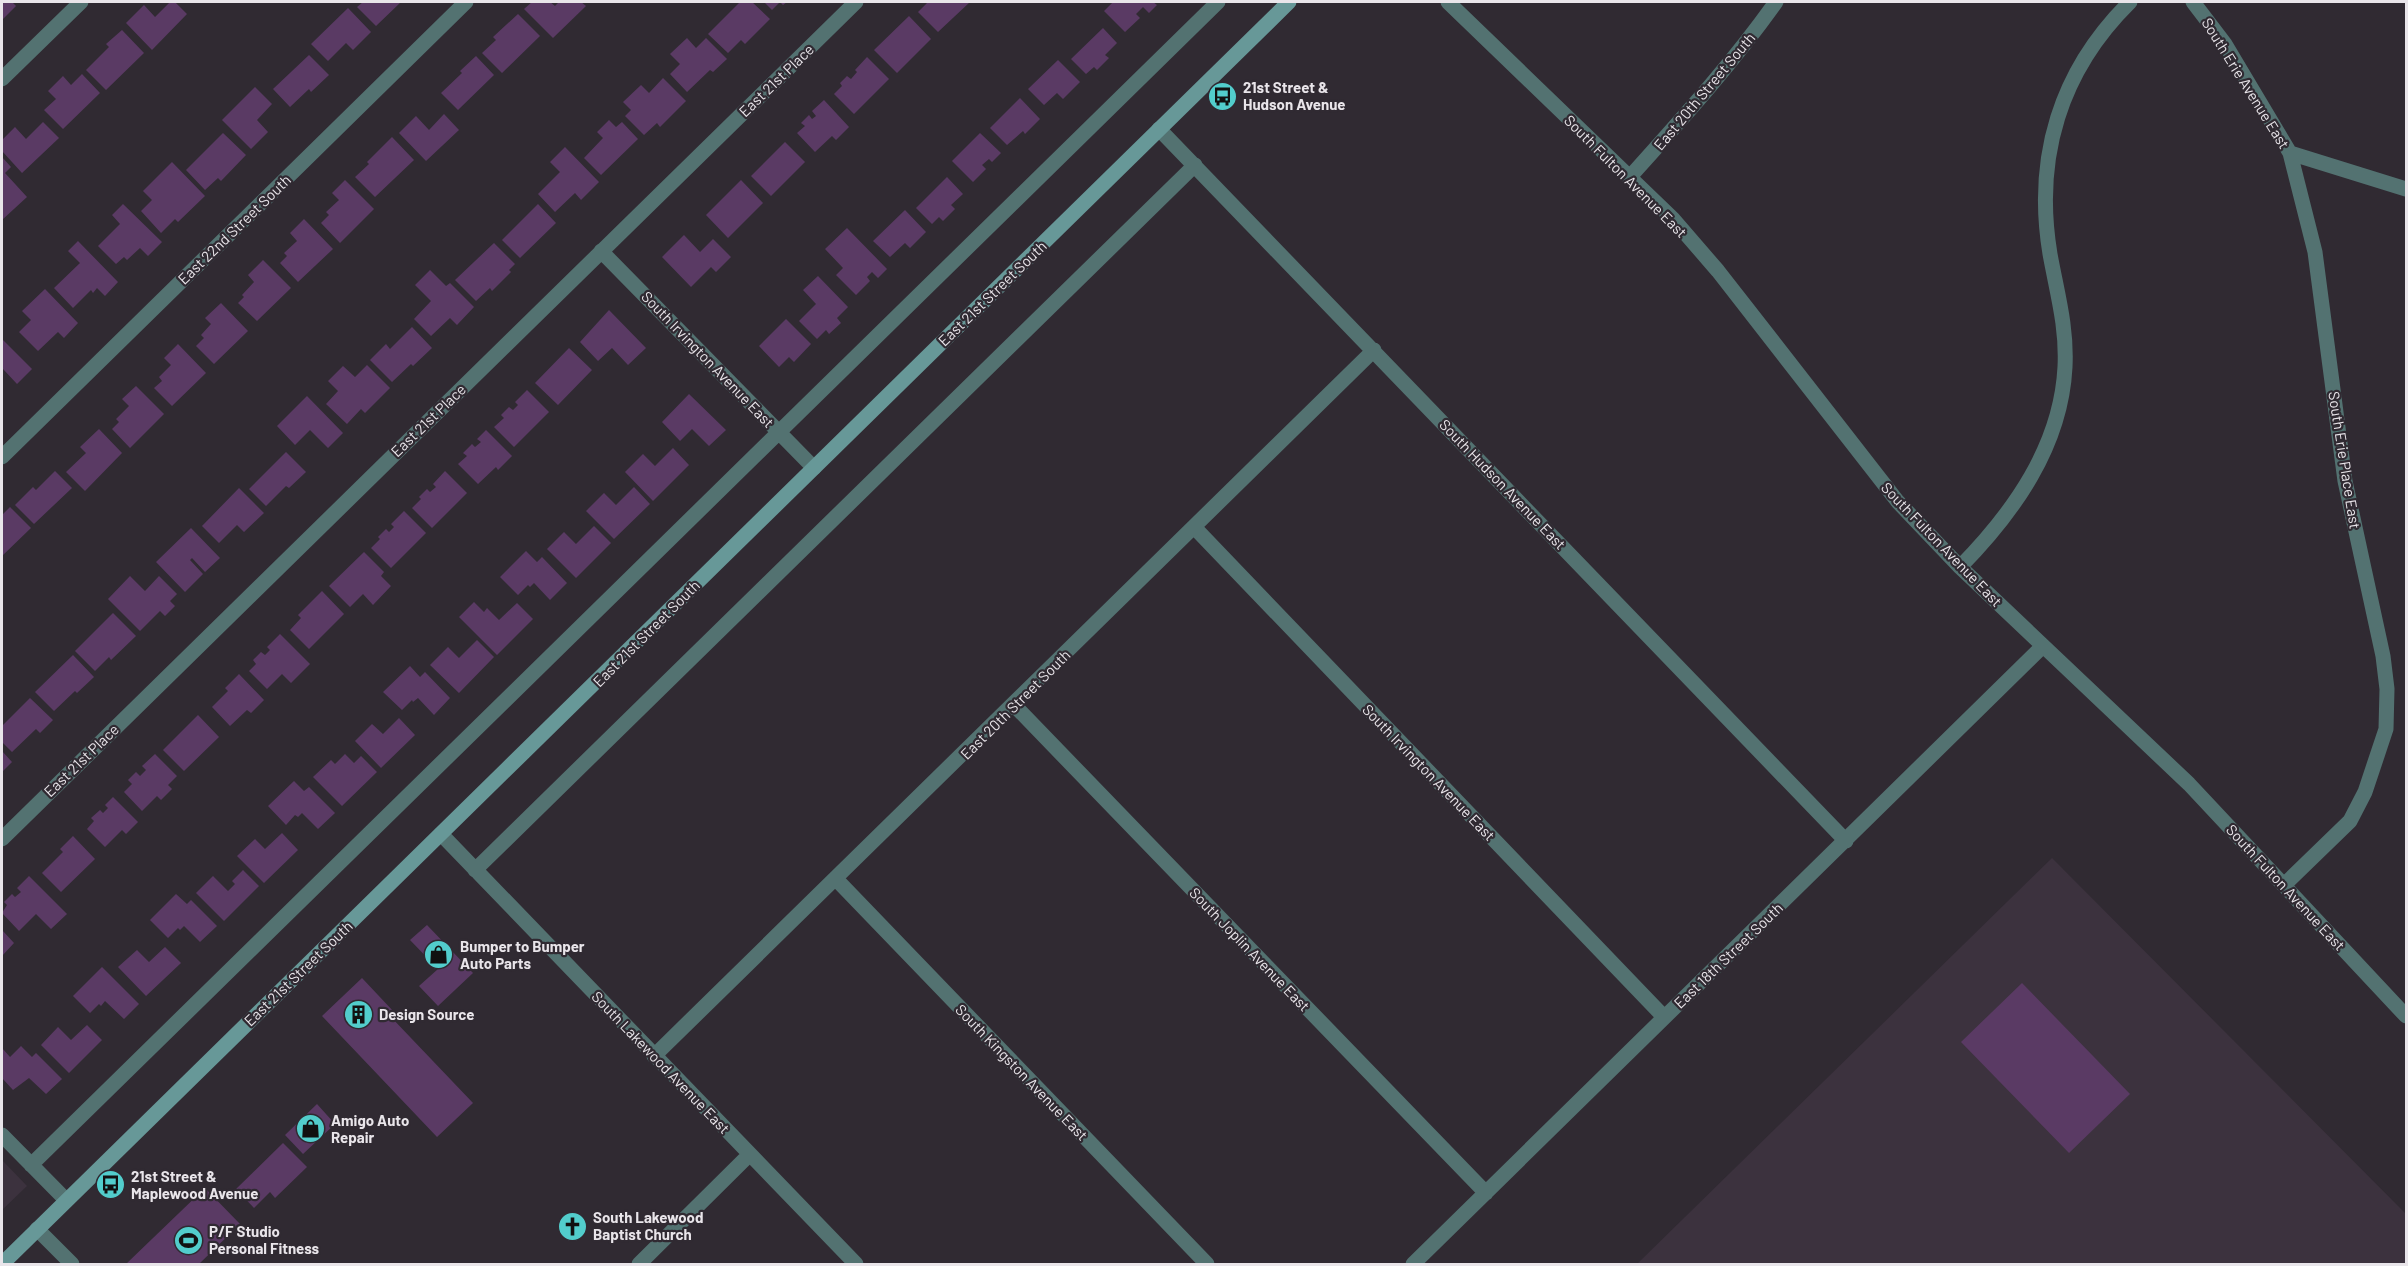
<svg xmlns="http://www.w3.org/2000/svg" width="2408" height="1266" font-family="Barlow,sans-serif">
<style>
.built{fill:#3c323e}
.building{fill:#5a3a64}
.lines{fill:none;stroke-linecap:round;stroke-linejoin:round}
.minor{stroke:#537271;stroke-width:15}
.secondary{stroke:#679898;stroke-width:15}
.labels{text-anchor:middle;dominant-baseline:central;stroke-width:4.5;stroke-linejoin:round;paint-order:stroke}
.street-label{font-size:15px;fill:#e9e5ea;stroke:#302a32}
.poi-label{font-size:15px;font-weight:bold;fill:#e9e5ea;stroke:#302a32;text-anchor:start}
</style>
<rect width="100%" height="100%" fill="#302a32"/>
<!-- built -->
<path class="built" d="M2052 858 2406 1214V1264H1637Z
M2 1160 27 1186 2 1210Z"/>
<!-- building -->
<path class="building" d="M2 2H12L16 6 2 20Z
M170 2H175L187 14 152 50 126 23 144 5 155 17Z
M363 2H401L376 26 357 7Z
M532 2H550L555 6 559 2H581L586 6 553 38 524 9Z
M740 2H752L770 19 745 44 741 40 728 53 708 34Z
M764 2H787L783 5 780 2 772 10Z
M925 2H970L938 32 918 12 927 3Z
M1113 2H1153L1157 5 1149 13 1143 7 1136 14 1140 18 1125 32 1104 11Z
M348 8 371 32 353 50 346 43 328 61 311 44Z
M518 14 540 36 502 73 482 53 496 40 493 37Z
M909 16 931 39 897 73 874 50Z
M1103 28 1117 43 1105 55 1109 58 1097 70 1094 67 1086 74 1071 59Z
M122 30 144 53 106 90 86 70 109 47 106 44Z
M687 38 696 48 706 38 727 59 713 72 710 70 687 92 670 74 680 64 670 54Z
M309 55 329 75 311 92 309 89 290 107 273 89Z
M476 56 494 75 458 110 441 93 462 73 460 71Z
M867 57 889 79 854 114 834 94 842 86 840 83 847 76 851 79 857 72 855 70Z
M1058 60 1080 82 1063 99 1057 93 1044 105 1028 89Z
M82 74 100 93 63 129 44 110 56 99 48 91 63 76 71 85Z
M663 78 686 101 660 127 657 123 644 135 625 116 631 110 623 102 641 85 649 93Z
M255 87 272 104 257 120 268 132 251 149 222 120Z
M1020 98 1040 119 1025 134 1023 131 1007 145 990 128Z
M824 100 849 127 836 140 832 136 815 152 797 133 805 126 801 123 809 115 812 119 816 116 812 111Z
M444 114 459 130 426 161 399 133 416 116 429 130Z
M609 120 616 127 622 122 638 139 601 175 584 158 603 138 597 132Z
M43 122 59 138 22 173 2 151V140L15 127 26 139Z
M223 133 246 155 221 181 218 178 205 190 186 170Z
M980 133 1001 153 992 162 989 159 982 165 986 169 973 182 952 161Z
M392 137 414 160 375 197 355 177 369 164 367 162Z
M785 142 805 162 771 196 751 176Z
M565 147 599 182 581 200 575 193 555 212 538 194 560 172 550 162Z
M2 157 11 167 5 173 27 197 2 220Z
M172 162 205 196 178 222 175 219 161 233 141 211 152 200 143 191Z
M947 177 963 194 951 205 955 209 943 221 939 217 932 224 916 208Z
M345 180 374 209 340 243 321 223 329 215 326 212 339 200 332 193Z
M741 180 763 203 728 238 706 215Z
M123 204 162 242 148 256 140 248 127 260 124 257 116 264 98 246 120 224 112 215Z
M538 204 556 223 520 258 502 240Z
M905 210 926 232 910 248 905 243 890 257 873 241Z
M304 219 333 249 298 282 280 263 287 256 284 253 297 241 290 233Z
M847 228 887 269 878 278 872 272 867 277 870 281 856 295 836 275 843 268 825 249Z
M684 235 700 252 713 239 731 257 716 272 711 267 691 287 662 257Z
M78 241 118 282 105 296 97 288 93 293 91 290 73 308 54 288 80 263 68 251Z
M494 243 515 264 509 270 511 272 492 291 490 288 476 301 455 280Z
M263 260 291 288 257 321 238 303 244 297 242 295 254 282 248 275Z
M430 270 446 286 450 283 474 307 457 325 450 318 431 336 414 319 431 301 415 285Z
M818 276 848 307 837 318 841 323 829 334 826 330 817 339 799 321 816 304 803 290Z
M45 289 78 323 64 338 58 332 38 351 19 332 31 320 22 311Z
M221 303 248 331 214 364 196 346 204 338 201 335 211 324 205 318Z
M609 310 646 348 628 365 612 348 598 361 580 342Z
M786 319 811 344 794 362 789 357 779 367 759 346Z
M412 327 432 348 413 366 411 364 392 382 370 360 386 344 390 349Z
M2 339 32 369 17 384 3 369 2 371Z
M178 344 206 373 172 406 154 388 162 381 159 377 171 365 164 358Z
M569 348 592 370 558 405 535 383Z
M367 365 390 388 365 413 361 409 347 424 326 404 338 391 328 381 343 366 355 377Z
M136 386 164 414 130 448 112 429 119 422 116 419 129 406 122 399Z
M527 390 549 412 514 447 494 427 504 418 501 415 509 407 513 410 518 405 515 402Z
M689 394 726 430 709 446 692 429 680 441 662 422Z
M307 396 343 433 328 448 310 430 295 445 277 426Z
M99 429 122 453 85 491 66 472 86 453 80 447Z
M486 430 512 456 498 470 496 467 478 484 458 464 467 456 463 453 472 444 475 447 481 442 477 439Z
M673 448 689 465 653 501 625 472 643 454 655 466Z
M286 452 306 472 289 488 286 486 266 506 249 489Z
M55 471 72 488 34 524 15 505 33 487 36 490Z
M445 471 467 493 432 528 412 508 421 499 419 497 427 489 430 492 436 487 433 484Z
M634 487 650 504 614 539 586 511 604 493 616 505Z
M239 488 264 513 244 532 237 525 219 543 202 526Z
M10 507 31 528 2 556V515Z
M404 511 426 533 391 568 371 548 380 539 378 537 386 529 389 532 394 527 391 524Z
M594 526 611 543 576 578 547 549 564 532 576 544Z
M191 528 220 558 205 572 192 558 190 560 203 574 185 592 156 562Z
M526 551 537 562 542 557 567 583 550 600 534 583 530 587 528 585 518 595 500 577Z
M364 552 384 572 381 576 391 586 373 605 363 594 350 607 329 586Z
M130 576 145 591 159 576 177 594 170 601 175 606 165 616 160 611 140 631 108 599Z
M322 591 344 614 309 649 290 630 301 618 298 615Z
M474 602 484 612 487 608 499 620 517 603 533 619 497 655 459 617Z
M113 613 136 636 111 660 109 657 95 671 75 651Z
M280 634 310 664 291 683 282 674 267 689 249 671 256 664 253 660 261 652 265 655 270 650 267 647Z
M477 640 494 657 459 693 430 665 448 647 459 658Z
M73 655 94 677 77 693 75 691 54 711 35 692Z
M410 666 420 677 425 672 450 698 434 715 418 698 413 702 412 700 402 710 383 692Z
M239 674 264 700 251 713 247 710 230 726 212 707 228 691 225 688Z
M30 698 53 720 40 733 36 729 12 752 2 742V726Z
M198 715 219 737 184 771 163 750Z
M399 718 415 735 381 768 355 741 372 724 383 734Z
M2 751 12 762 2 772Z
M155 754 177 776 168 785 172 789 161 800 157 796 142 811 124 792 132 784 128 780 136 772 140 776 146 770 142 766Z
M345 754 354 763 361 756 377 772 342 806 313 777 331 760 335 764Z
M294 781 304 791 309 787 335 813 318 829 302 813 298 817 295 815 286 825 268 806Z
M113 797 138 822 126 834 122 830 105 847 87 829 94 821 91 818 100 810 103 813 108 808 105 805Z
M282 833 298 850 264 883 237 856 255 839 265 849Z
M73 836 95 859 61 892 42 873 63 852 60 849Z
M243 870 259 886 224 921 196 893 213 876 228 891 235 884 232 881Z
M29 876 67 914 51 929 36 914 19 931 2 913 7 905 4 902 12 894 15 897 21 892 17 888Z
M176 894 187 904 191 900 217 926 200 942 184 926 180 930 178 928 168 938 150 920Z
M427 925 473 973 438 1006 419 986 438 969 410 940Z
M2 930 14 943 2 956Z
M165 947 181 963 146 996 118 967 137 950 149 962Z
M102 967 139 1004 124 1019 105 1001 101 1006 99 1004 90 1013 73 996Z
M362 978 394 1012 390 1016 473 1103 437 1137 322 1016Z
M2022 983 2130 1094 2069 1153 1961 1042Z
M87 1025 102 1040 69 1073 41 1045 58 1027 71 1040Z
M21 1046 32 1057 36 1053 62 1079 46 1094 29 1078 13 1090 2 1078V1048L10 1057Z
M317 1104 335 1124 303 1154 285 1135Z
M283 1143 307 1167 275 1198 270 1192 254 1208 236 1189Z
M205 1188 240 1224 199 1264H126Z"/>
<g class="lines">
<!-- minor -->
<path class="minor" d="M1448 2 1673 219 1718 271 1898 502 1960 567 2189 784 2406 1016
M2193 2 2225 44 2290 153 2315 252 2345 481 2383 656 2387 689 2386 729 2365 792 2350 821 2284 885
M2 79 81 2
M1159 129 1846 841
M2290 153 2406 189
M1629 178C1680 121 1732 64 1776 2
M601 251 814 468
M2 457 466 2
M1194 527 1664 1017
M1960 567C2014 512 2061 446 2065 367 2067 326 2057 293 2050 254 2034 157 2060 71 2130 2
M1014 705 1486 1193
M441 834 856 1264
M2 839 856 2
M475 870 1195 165
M836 879 1207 1264
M654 1056 1374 350
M2 1135 66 1200
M31 1165 1218 2
M37 1229 72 1264
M639 1264 750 1154
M1413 1264 2043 646"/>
<!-- secondary -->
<path class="secondary" d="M2 1264 1289 2"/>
</g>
<!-- icons -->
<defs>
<symbol id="bus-disc" viewBox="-11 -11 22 22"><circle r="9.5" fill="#52cdcc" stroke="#302a32"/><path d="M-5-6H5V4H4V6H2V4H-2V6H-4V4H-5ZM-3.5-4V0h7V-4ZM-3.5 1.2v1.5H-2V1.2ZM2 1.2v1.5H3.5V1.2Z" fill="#111"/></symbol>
<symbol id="shop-disc" viewBox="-11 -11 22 22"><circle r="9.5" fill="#52cdcc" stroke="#302a32"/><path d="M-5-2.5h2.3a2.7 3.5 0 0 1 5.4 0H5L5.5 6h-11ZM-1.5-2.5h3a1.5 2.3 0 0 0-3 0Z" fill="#111"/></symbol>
<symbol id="building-disc" viewBox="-11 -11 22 22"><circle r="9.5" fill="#52cdcc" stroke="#302a32"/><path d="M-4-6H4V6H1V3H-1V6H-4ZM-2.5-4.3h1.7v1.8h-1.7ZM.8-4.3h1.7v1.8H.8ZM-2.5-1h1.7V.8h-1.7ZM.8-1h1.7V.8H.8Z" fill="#111"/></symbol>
<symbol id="church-disc" viewBox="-11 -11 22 22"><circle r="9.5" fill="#52cdcc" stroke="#302a32"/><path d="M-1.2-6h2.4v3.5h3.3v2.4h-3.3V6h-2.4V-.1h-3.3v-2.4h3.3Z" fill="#111"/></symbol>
<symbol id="stadium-disc" viewBox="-11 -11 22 22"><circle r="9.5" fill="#52cdcc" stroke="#302a32"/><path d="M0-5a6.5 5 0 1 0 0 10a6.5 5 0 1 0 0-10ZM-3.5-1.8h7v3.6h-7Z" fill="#111"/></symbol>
</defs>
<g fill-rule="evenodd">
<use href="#bus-disc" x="1206" y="80" width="33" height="33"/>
<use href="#shop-disc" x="422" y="938" width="33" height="33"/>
<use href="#building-disc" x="342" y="998" width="33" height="33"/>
<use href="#shop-disc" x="294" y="1112" width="33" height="33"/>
<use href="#bus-disc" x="94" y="1168" width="33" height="33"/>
<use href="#church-disc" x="556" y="1210" width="33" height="33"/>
<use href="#stadium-disc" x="172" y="1224" width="33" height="33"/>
</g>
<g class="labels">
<!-- street labels -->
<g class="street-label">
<text transform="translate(776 80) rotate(-44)">East 21st Place</text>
<text transform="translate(2246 83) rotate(58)">South Erie Avenue East</text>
<text transform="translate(1704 91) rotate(-50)">East 20th Street South</text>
<text transform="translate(1626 176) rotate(45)">South Fulton Avenue East</text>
<text transform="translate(234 229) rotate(-44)">East 22nd Street South</text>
<text transform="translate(992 293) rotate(-44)">East 21st Street South</text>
<text transform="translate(708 359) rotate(46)">South Irvington Avenue East</text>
<text transform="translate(428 420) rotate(-44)">East 21st Place</text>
<text transform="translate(2345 460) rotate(81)">South Erie Place East</text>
<text transform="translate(1503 484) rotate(46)">South Hudson Avenue East</text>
<text transform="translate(1942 544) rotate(46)">South Fulton Avenue East</text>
<text transform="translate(646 633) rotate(-45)">East 21st Street South</text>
<text transform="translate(1015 704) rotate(-45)">East 20th Street South</text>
<text transform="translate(81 760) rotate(-44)">East 21st Place</text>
<text transform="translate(1429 772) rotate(46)">South Irvington Avenue East</text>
<text transform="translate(2286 887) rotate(47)">South Fulton Avenue East</text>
<text transform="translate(1250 949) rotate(46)">South Joplin Avenue East</text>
<text transform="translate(1728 955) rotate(-44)">East 18th Street South</text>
<text transform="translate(298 973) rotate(-44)">East 21st Street South</text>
<text transform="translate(661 1062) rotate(46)">South Lakewood Avenue East</text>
<text transform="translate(1022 1072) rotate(46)">South Kingston Avenue East</text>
</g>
<!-- poi labels -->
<g class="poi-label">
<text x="1243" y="87">21st Street &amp;<tspan x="1243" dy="17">Hudson Avenue</tspan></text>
<text x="460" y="946">Bumper to Bumper<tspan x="460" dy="17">Auto Parts</tspan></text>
<text x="379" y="1014">Design Source</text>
<text x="331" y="1120">Amigo Auto<tspan x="331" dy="17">Repair</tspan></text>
<text x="131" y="1176">21st Street &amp;<tspan x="131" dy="17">Maplewood Avenue</tspan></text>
<text x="593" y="1217">South Lakewood<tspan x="593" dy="17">Baptist Church</tspan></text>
<text x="209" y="1231">P/F Studio<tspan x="209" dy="17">Personal Fitness</tspan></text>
</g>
</g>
<!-- border -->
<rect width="2408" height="1266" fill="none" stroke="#e9e5ea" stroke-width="6"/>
</svg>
